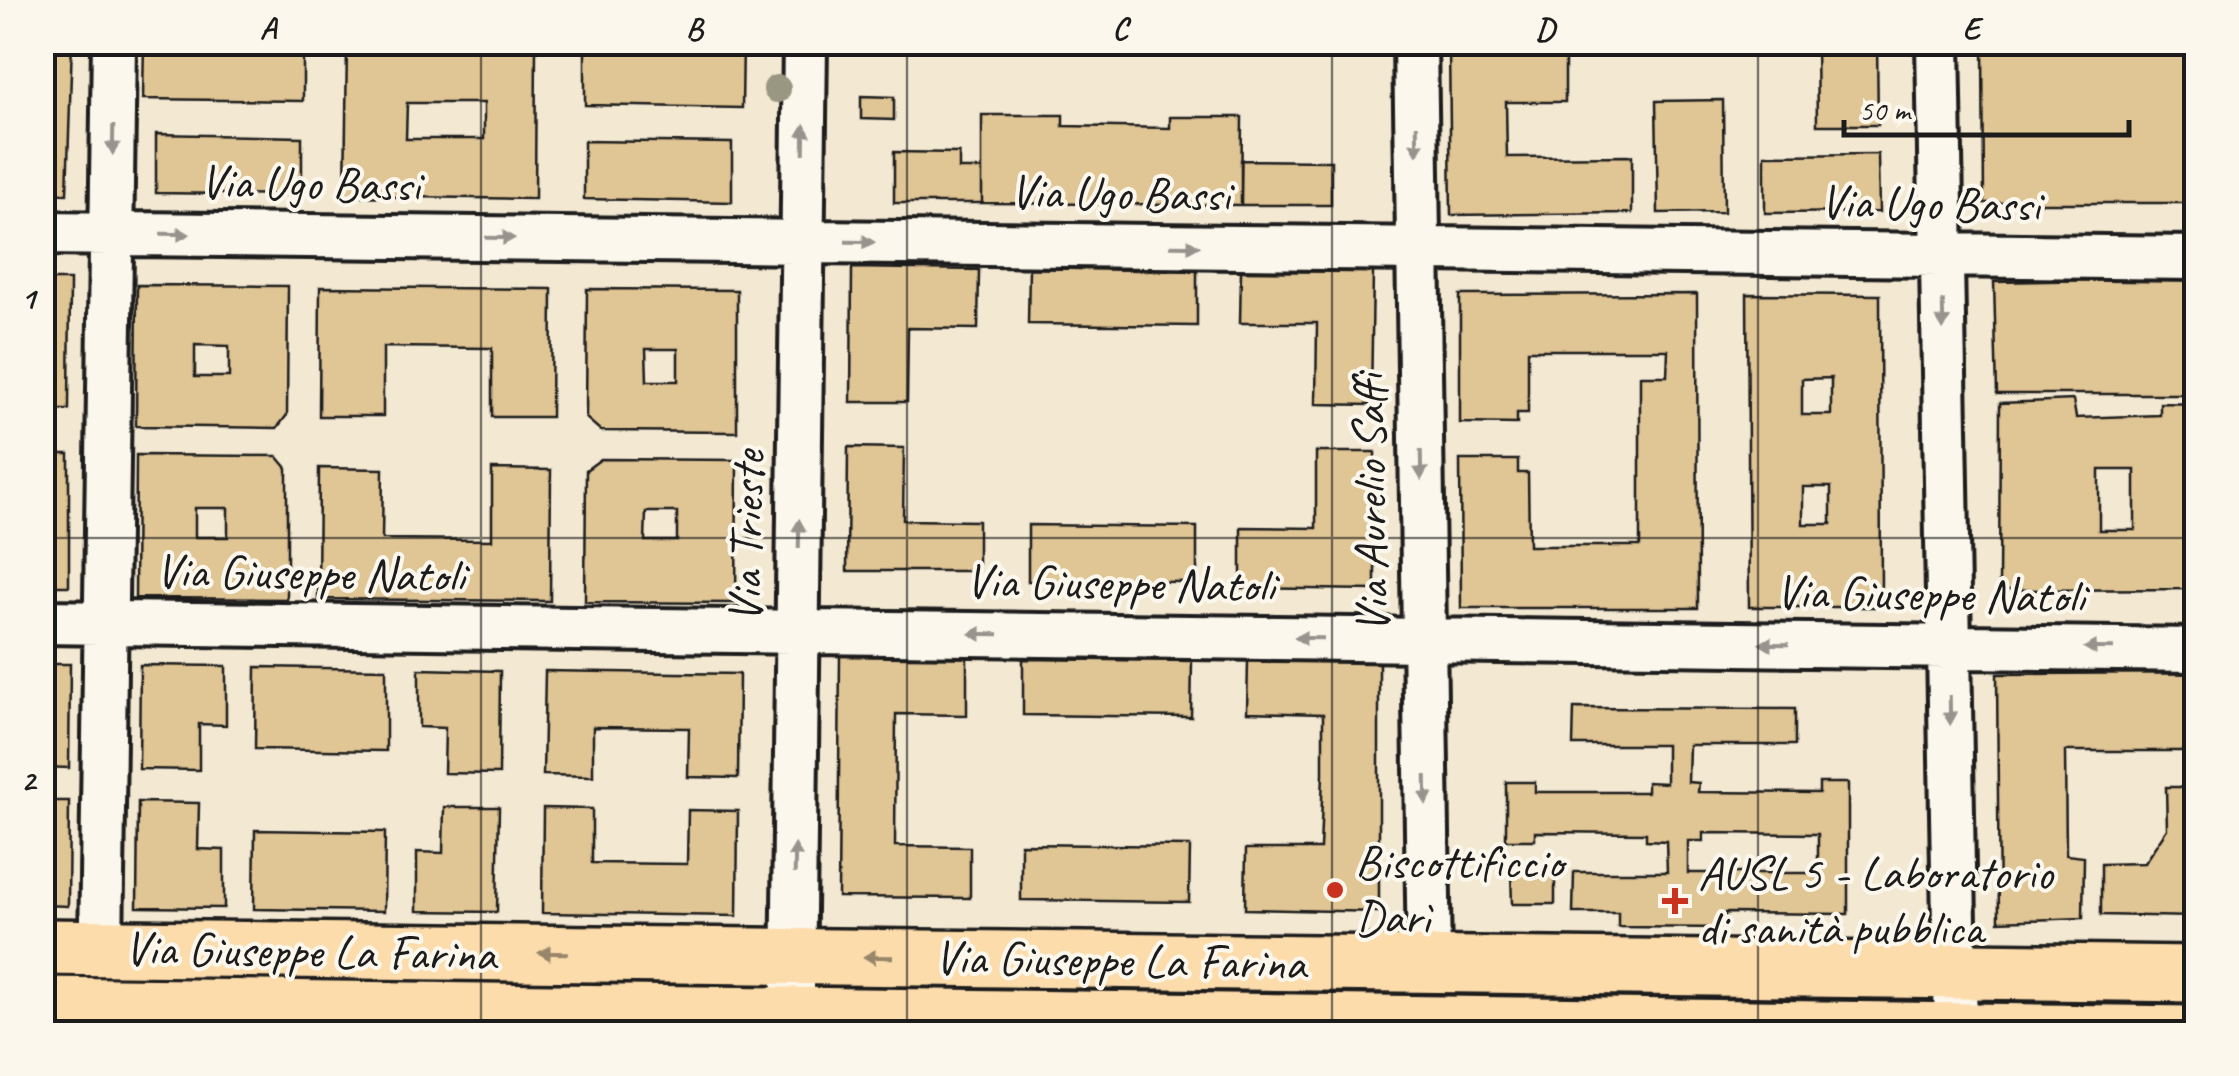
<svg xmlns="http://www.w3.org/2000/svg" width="2239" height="1076" font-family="Caveat,sans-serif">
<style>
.building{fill:#e0c595;stroke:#1c1c1c;stroke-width:2.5;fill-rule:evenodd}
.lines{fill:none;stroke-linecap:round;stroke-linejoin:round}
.street-casing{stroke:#1c1c1c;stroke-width:50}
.primary-casing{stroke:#1c1c1c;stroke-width:62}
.street{stroke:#fbf7ec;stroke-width:42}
.primary{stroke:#fddcac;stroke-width:55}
.tree{fill:#999781}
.oneway{fill:#97948e}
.oneway2{fill:#98866b}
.grid{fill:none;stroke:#1c1c1c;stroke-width:2.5;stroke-opacity:0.55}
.poi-dot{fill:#c8321e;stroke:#fbf7ec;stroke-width:4}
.labels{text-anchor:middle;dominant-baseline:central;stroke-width:8;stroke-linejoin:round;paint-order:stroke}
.street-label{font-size:48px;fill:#1c1c1c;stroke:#fbf7ec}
.poi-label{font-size:48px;fill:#1c1c1c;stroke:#fbf7ec;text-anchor:start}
.neatline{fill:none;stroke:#1c1c1c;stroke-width:4}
.grid-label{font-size:32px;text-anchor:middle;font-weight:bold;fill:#1c1c1c}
</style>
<rect width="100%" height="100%" fill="#f3e8d2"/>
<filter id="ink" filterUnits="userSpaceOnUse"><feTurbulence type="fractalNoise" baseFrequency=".01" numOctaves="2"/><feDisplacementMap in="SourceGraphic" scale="20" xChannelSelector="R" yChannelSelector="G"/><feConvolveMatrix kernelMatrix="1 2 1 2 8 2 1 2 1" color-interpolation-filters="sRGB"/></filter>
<g filter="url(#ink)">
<!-- building -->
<path class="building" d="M42 42H72L67 194 42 193Z
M144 42H303V101L143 99Z
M347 42 536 45 535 199 345 196ZM407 103H484V139H406Z
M585 42H646V46L690 47V42H743L742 108 585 105Z
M1309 42H1344V52H1309Z
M1816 42H1877L1878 125H1817Z
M1983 42H2196V203H1984Z
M1565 45V102H1506L1507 157 1632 156V213L1451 215 1449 46Z
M861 96 894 97V120L861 119Z
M1723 100 1724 212 1658 213 1656 101Z
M982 115H1063V126L1170 128V117H1242L1241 205 982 203Z
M156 134 302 137V195L156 193Z
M584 141 732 143V202L584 199Z
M894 152 959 153V169H982V203H894Z
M1878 154 1879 212 1765 213V155Z
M1241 160 1331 161V205H1241Z
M852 268 979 270 978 329 908 328 907 402H851Z
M1029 268 1197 271V326L1028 324Z
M1241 271H1373L1371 405 1316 404 1317 323H1240Z
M2196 278V394H1997L1994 282Z
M42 280H70L69 410H42Z
M137 285 288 286 287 415 277 428 136 426ZM195 345 229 346V377H195Z
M320 287 552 289 551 417H492V348L383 347V416H319Z
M587 289 737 290V432L601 431 586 418ZM646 349H678V381H647Z
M1697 294 1698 608H1461L1460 460H1518V473H1528L1529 546H1640V376H1667L1668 350H1528V413H1517V424L1460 423V295Z
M1747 294 1880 295 1881 607H1749ZM1831 378V415H1802V379ZM1803 487H1831V524H1803Z
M2073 400 2076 418 2160 415V403L2196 404V589L1999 590 2000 403ZM2099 470H2135V530H2099Z
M848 447 904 448 903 520 978 521V571H847Z
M1316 452H1375V590L1241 588V527L1316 528Z
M42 454H69V586H42Z
M136 455 277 456 287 468V599L135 598ZM195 508H228V537H195Z
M601 459 737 460 736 603 585 602 586 470ZM646 512H677V541H645Z
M319 468 383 469 382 539 492 540V469L551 470 550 601 318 599Z
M1028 525 1197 527V582L1028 581Z
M840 654 967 655V715L896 714 895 846 970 847V898L838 897Z
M1023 659 1192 661 1191 717 1023 715Z
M1248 661H1379V912L1245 909 1246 849H1320L1323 774V714L1247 712Z
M42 664H70L69 768 42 767Z
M140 665 226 666V725L199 724V770L139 769Z
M256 667 386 669V751L255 749Z
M419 669 500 671 499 774 444 773 445 728 419 727Z
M545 671 739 674 738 778 688 777 689 728 593 727V776L543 775Z
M2196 673V751H2065L2066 855 2084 857 2083 918 1999 921 1997 674Z
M1574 708 1795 709V745H1689L1688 782 1699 783 1698 792 1819 793V783H1848V914L1725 913V928L1618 927V913H1573L1574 872H1667L1666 841 1646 840V833L1535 832V840H1506V782H1535V792H1647V782L1666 783V745H1573ZM1703 833 1818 834V873H1688V841H1703Z
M2166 787H2196V917L2101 915V864L2144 863 2167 829Z
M42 801H69L68 906 42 905Z
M138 802 199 803 198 849 224 850V908L137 907Z
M444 807H499L497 912 417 911V852L443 853Z
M543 808 592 809V863L687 864 688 810 738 811 737 916 542 913Z
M255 830 385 832 384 911 254 909Z
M1021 844 1190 846 1189 902 1021 900Z
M1511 872H1555V904H1512Z"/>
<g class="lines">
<defs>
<path id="street" d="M1415 42 1429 964
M1938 42 1956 1034
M42 233 2196 258
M42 622 2196 650
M101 948 114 42
M793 988 805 42"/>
<path id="primary" d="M42 947 2196 974
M42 1005 2191 1034"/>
</defs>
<!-- street casing -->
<use href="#street" class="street-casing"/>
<!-- primary casing -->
<use href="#primary" class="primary-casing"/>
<!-- street -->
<use href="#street" class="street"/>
<!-- primary -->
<use href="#primary" class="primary"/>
</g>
<!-- trees -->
<circle class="tree" cx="777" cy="89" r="14"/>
<!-- one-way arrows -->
<defs><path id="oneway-solid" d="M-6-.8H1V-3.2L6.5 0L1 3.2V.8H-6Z" transform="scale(2.5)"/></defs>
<g class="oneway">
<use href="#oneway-solid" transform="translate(804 139) rotate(-89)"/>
<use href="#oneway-solid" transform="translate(113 140) rotate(91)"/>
<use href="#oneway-solid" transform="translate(1417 140) rotate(89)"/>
<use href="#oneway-solid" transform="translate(175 234) rotate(1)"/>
<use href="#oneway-solid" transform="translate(500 238) rotate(1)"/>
<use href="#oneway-solid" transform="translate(860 242) rotate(1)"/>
<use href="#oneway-solid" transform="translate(1185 246) rotate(1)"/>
<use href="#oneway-solid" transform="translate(1943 315) rotate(89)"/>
<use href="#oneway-solid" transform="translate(1421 465) rotate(89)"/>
<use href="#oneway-solid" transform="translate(799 534) rotate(-89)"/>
<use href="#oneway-solid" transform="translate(984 634) rotate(-179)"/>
<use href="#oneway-solid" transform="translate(1309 638) rotate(-179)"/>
<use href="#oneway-solid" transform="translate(1774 644) rotate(-179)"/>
<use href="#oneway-solid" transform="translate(2099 648) rotate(-179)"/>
<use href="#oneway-solid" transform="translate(1950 710) rotate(89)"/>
<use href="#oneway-solid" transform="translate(1426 790) rotate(89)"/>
<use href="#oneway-solid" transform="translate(795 859) rotate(-89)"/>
</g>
<g class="oneway2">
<use href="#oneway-solid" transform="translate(553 953) rotate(-179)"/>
<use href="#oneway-solid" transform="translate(878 957) rotate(-179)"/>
</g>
</g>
<!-- grid -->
<path class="grid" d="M481 42V1034M907 42V1034M1332 42V1034M1758 42V1034M42 538H2196"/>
<!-- markers -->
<g class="poi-dot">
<circle cx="1335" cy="890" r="10"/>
<path d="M1670 886h10v10h10v10h-10v10h-10v-10h-10v-10h10z"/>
</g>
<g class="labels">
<!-- street labels -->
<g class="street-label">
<text transform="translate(310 183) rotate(1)">Via Ugo Bassi</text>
<text transform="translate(1120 193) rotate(1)">Via Ugo Bassi</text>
<text transform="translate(1930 203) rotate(1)">Via Ugo Bassi</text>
<text transform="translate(1370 504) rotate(-91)">Via Aurelio Saffi</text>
<text transform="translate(746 537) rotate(-89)">Via Trieste</text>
<text transform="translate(310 573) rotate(1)">Via Giuseppe Natoli</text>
<text transform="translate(1120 583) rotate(1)">Via Giuseppe Natoli</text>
<text transform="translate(1930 594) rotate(1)">Via Giuseppe Natoli</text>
<text transform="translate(310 951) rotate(1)">Via Giuseppe La Farina</text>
<text transform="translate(1120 960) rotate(1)">Via Giuseppe La Farina</text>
</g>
<!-- poi labels -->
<g class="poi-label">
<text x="1355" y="862">Biscottificcio<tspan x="1355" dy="55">Darì</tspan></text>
<text x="1698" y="873">AUSL 5 - Laboratorio<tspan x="1698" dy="55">di sanità pubblica</tspan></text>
</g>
</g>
<!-- margin -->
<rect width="2239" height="1076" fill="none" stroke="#fbf7ec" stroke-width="110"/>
<!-- scale -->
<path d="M1844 120v15h285v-15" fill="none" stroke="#1c1c1c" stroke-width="5"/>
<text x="1859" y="120" font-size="30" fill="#1c1c1c" stroke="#fbf7ec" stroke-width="8" paint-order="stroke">50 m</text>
<rect x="55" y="55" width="2129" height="966" class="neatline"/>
<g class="grid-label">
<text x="268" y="39">A</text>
<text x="694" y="39">B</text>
<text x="1120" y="39">C</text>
<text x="1545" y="39">D</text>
<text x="1971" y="39">E</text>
<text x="28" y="308">1</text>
<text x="28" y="791">2</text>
</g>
</svg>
